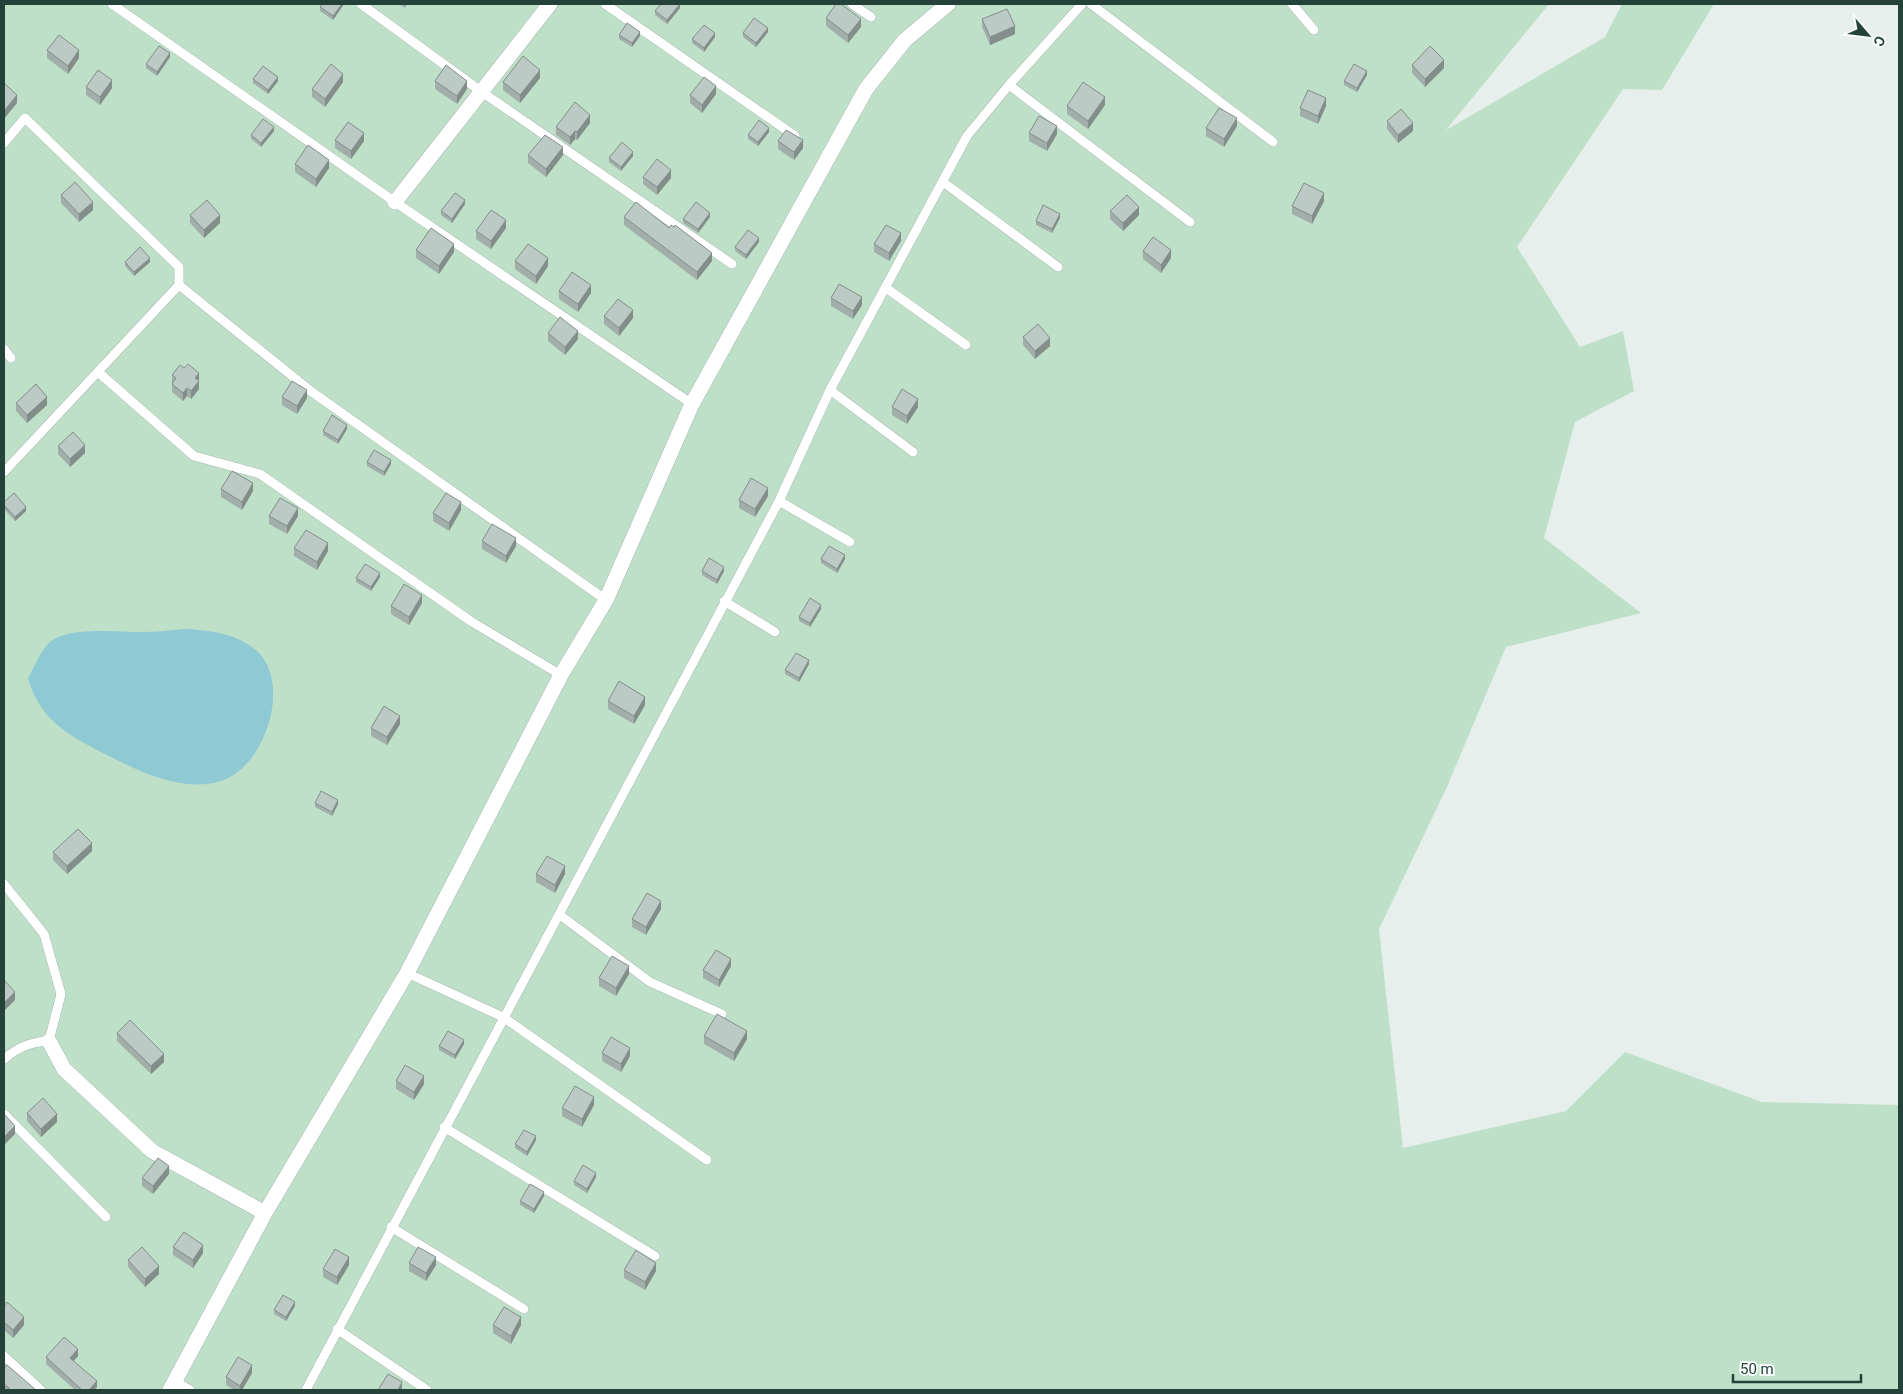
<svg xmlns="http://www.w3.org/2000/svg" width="1903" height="1394" font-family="Roboto,sans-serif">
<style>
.green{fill:#bfe0c8}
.water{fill:#8ec9d4}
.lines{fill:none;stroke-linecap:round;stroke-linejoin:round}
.service-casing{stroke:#a8b8b2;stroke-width:10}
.minor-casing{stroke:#a8b8b2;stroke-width:16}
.service{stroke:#fff;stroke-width:9}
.minor{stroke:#fff;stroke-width:15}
.wall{fill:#a1aea9}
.shaded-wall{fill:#838d89}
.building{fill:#bbcac4;stroke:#838d89}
</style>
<rect width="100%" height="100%" fill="#e6efeb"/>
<!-- green -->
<path class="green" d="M4 4H1549L1446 130 1605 37 1622 4H1714L1662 90 1623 89 1517 247 1580 347 1623 331 1634 391 1575 422 1544 538 1641 613 1506 647 1446 789 1379 929 1403 1148 1566 1111 1625 1052 1762 1102 1899 1105V1390H4Z"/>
<!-- water -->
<path class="water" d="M185 629C210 630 240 634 259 653 292 688 263 771 218 782 178 792 137 770 103 753 68 735 39 719 28 678 35 667 40 651 50 642 69 626 118 632 142 632 156 632 171 630 185 629Z"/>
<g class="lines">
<defs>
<path id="service" d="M112 4 395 202 692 404
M361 4 482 92 732 264
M605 4 795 136
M852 4 871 17
M1091 4 1273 142
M1292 4 1314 30
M1009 85 1190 222
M4 143 25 118 179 267V285L312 392 606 600
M943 182 1058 267
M886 288 966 345
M4 349 11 358
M98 372 194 456 260 474 472 622 561 675
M830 390 913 452
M4 472 179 285
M779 501 850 542
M724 601 775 632
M4 884 44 934 61 994 49 1041C31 1042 18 1047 4 1059
M560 915 650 982 722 1014
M407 973 503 1017 707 1160
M4 1114 106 1217
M444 1127 655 1256
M391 1227 524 1309
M337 1329 427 1390
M4 1356 41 1390
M175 1381 190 1390
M306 1390 779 501 830 390 967 136 1009 85 1082 4"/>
<path id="minor" d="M395 202 550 4
M49 1041 64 1069 152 1151 265 1213
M170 1390 265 1213 407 973 561 675 606 600 692 404 866 89 905 40 948 4"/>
</defs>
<!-- service casing -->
<use href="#service" class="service-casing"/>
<!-- minor casing -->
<use href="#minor" class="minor-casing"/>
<!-- service -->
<use href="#service" class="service"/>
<!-- minor -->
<use href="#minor" class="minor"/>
</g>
<!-- wall -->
<path class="wall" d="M344 4 333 20 320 11V7Z
M399 4H407L405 8Z
M680 8 667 24 655 15V11Z
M826 18 861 27 848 43 826 26Z
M982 19 1015 34 990 45 982 27Z
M768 32 756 47 743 37V33Z
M619 35 640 36 632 47 619 39Z
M715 37 704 52 692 43V39Z
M47 50 79 58 68 74 47 58Z
M170 57 157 76 146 68V64Z
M1412 65 1444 68 1425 87 1412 73Z
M1367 75 1357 92 1344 85V81Z
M540 78 520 103 503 90V82Z
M253 79 278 81 268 94 253 83Z
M435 81 467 89 457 104 435 89Z
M343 82 325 107 312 97V89Z
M86 87 112 88 100 105 86 95Z
M716 94 702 113 690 103V95Z
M1105 105 1088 129 1067 114V106Z
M1326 106 1318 124 1300 116V108Z
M1387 121 1413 131 1398 143 1387 129Z
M590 123 577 140 575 139 570 145 556 135V127Z
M1237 126 1224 147 1206 136V128Z
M274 131 261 147 251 139V135Z
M769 132 758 146 748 139V135Z
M1029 133 1057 134 1047 151 1029 141Z
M335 140 364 141 351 159 335 148Z
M778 141 803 148 794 160 778 149Z
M528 155H563L546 177 528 163Z
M633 156 621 171 609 162V158Z
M295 164 329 168 316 187 295 172Z
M643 177 671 178 657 195 643 184Z
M61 195 93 210 79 222 61 203Z
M1324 201 1312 224 1292 214V206Z
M465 204 452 223 441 215V211Z
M1110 211 1139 215 1123 231 1110 219Z
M190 215 220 223 204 238 190 223Z
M624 217 669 228 674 227 712 261 697 280 624 225Z
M710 217 698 233 683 223V219Z
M1060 218 1052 233 1036 225V221Z
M506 228 491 249 476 239V231Z
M901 241 889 261 874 252V244Z
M759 242 746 259 735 251V247Z
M416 250 454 252 439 274 416 258Z
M1143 251 1171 258 1161 273 1143 259Z
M515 261 548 266 536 284 515 269Z
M125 262H150L134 276 125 266Z
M559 291 591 293 578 312 559 299Z
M831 298 862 305 853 319 831 306Z
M604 316 633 318 619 336 604 324Z
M548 333 578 339 565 355 548 341Z
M1023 337 1050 346 1035 359 1023 345Z
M172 375 199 381V389L191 399 187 396 183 401 172 392Z
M282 397 307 398 297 414 282 405Z
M16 403 47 405 27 423 16 411Z
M892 407H918L907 424 892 415Z
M347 429 338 444 323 435V431Z
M58 446 85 453 70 467 58 454Z
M367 462 391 464 384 476 367 466Z
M221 489 253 491 242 510 221 497Z
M768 496 755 517 739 508V500Z
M4 502 26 511 15 521 4 509Z
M461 510 449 531 433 521V513Z
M269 516H298L287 534 269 524Z
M482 541 516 546 506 563 482 549Z
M294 548 328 551 317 570 294 556Z
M821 559H845L837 573 821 563Z
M702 571H724L717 584 702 575Z
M380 577 371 591 356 582V578Z
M422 603 409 625 391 614V606Z
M821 609 810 627 799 621V617Z
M809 664 799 682 785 674V670Z
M608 701 645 705 634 724 608 709Z
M400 724 387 745 371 736V728Z
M315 803 338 804 332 816 315 807Z
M92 851 67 874 53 860V852Z
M536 874H565L555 893 536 882Z
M661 909 646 935 632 927V919Z
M731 966 719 987 703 978V970Z
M629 974 616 996 599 986V978Z
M117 1033 164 1062 151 1074 117 1041Z
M704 1036 747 1039 734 1061 704 1044Z
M464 1044 455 1059 439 1050V1046Z
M602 1053 630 1056 621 1072 602 1061Z
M396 1081 424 1084 414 1100 396 1089Z
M594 1105 582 1127 562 1116V1108Z
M27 1113 57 1122 41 1137 27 1121Z
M536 1140 527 1156 515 1148V1144Z
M169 1174 153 1194 142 1186V1178Z
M596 1177 587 1193 574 1185V1181Z
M544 1196 534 1213 520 1205V1201Z
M173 1247 203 1253 193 1268 173 1255Z
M128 1260 159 1274 145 1287 128 1267Z
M409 1263 436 1265 426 1281 409 1271Z
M349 1265 337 1285 323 1277V1269Z
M624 1270 656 1271 645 1290 624 1278Z
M4 1306 24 1325 13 1338 4 1330Z
M295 1306 286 1321 274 1314V1310Z
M493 1325H521L511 1344 493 1333Z
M78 1356 74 1361 97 1387 94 1390H75L46 1364V1357Z
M4 1368 36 1390H4Z
M252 1373 242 1390H234L226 1385V1377Z"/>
<!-- shaded-wall -->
<path class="shaded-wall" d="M342 4H344L333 20V16Z
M680 4V8L667 24V20Z
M861 19V27L848 43V35Z
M1015 26V34L990 45V37Z
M768 28V32L756 47V43Z
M640 32V36L632 47V43Z
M715 33V37L704 52V48Z
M79 50V58L68 74V66Z
M170 53V57L157 76V72Z
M1444 60V68L1425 87V79Z
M540 70V78L520 103V95Z
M1367 71V75L1357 92V88Z
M343 74V82L325 107V99Z
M278 77V81L268 94V90Z
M112 80V88L100 105V97Z
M467 81V89L457 104V96Z
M716 86V94L702 113V105Z
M17 95V103L4 119V111Z
M1105 97V105L1088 129V121Z
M1326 98V106L1318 124V116Z
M590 115V123L577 140V132Z
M1237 118V126L1224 147V139Z
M1413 123V131L1398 143V135Z
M1057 126V134L1047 151V143Z
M274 127V131L261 147V143Z
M769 128V132L758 146V142Z
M575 131V139L570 145V137Z
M364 133V141L351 159V151Z
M803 140V148L794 160V152Z
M563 147V155L546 177V169Z
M633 152V156L621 171V167Z
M329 160V168L316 187V179Z
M671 170V178L657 195V187Z
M1324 193V201L1312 224V216Z
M465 200V204L452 223V219Z
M93 202V210L79 222V214Z
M1139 207V215L1123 231V223Z
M710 213V217L698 233V229Z
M1060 214V218L1052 233V229Z
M220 215V223L204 238V230Z
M506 220V228L491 249V241Z
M901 233V241L889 261V253Z
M759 238V242L746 259V255Z
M454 244V252L439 274V266Z
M1171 250V258L1161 273V265Z
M712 253V261L697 280V272Z
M150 258V262L134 276V272Z
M548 258V266L536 284V276Z
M591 285V293L578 312V304Z
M862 297V305L853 319V311Z
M633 310V318L619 336V328Z
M578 331V339L565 355V347Z
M1050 338V346L1035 359V351Z
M199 373V389L191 399V391L195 378Z
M187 388V396L183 401V393Z
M307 390V398L297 414V406Z
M47 397V405L27 423V415Z
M918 399V407L907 424V416Z
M347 425V429L338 444V440Z
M85 445V453L70 467V459Z
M391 460V464L384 476V472Z
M253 483V491L242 510V502Z
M768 488V496L755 517V509Z
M461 502V510L449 531V523Z
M26 507V511L15 521V517Z
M298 508V516L287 534V526Z
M516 538V546L506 563V556Z
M328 543V551L317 570V562Z
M845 555V559L837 573V569Z
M724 567V571L717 584V580Z
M380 573V577L371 591V587Z
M422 595V603L409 625V617Z
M821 605V609L810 627V623Z
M809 660V664L799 682V678Z
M645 697V705L634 724V716Z
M400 716V724L387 745V737Z
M338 800V804L332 816V812Z
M92 843V851L67 874V866Z
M565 866V874L555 893V885Z
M661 901V909L646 935V927Z
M731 959V966L719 987V980Z
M629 966V974L616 996V988Z
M15 992V1000L4 1011V1003Z
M747 1031V1039L734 1061V1053Z
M464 1040V1044L455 1059V1055Z
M630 1048V1056L621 1072V1064Z
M164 1054V1062L151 1074V1066Z
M424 1076V1084L414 1100V1092Z
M594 1097V1105L582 1127V1119Z
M57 1114V1122L41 1137V1129Z
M15 1126V1134L4 1145V1137Z
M536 1136V1140L527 1156V1152Z
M169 1166V1174L153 1194V1186Z
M596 1173V1177L587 1193V1189Z
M544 1192V1196L534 1213V1209Z
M203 1245V1253L193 1268V1260Z
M349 1257V1265L337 1285V1277Z
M436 1257V1265L426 1281V1273Z
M656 1263V1271L645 1290V1282Z
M159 1266V1274L145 1287V1279Z
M295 1302V1306L286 1321V1317Z
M24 1317V1325L13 1338V1330Z
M521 1317V1325L511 1344V1336Z
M78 1349V1356L70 1364V1358Z
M252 1365V1373L242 1390H240V1386Z
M97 1381V1387L94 1390H89Z
M402 1382V1390H398Z"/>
<!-- building -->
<path class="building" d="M322 4H342L333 16 320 7Z
M661 4H680L667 20 655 11Z
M836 4H841L861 19 848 35 826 18Z
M1007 9 1015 26 990 37 982 19Z
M754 18 768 28 756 43 743 33Z
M627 23 640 32 632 43 619 35Z
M704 25 715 33 704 48 692 39Z
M59 35 79 50 68 66 47 50Z
M159 46 170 53 157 72 146 64Z
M1430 46 1444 60 1425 79 1412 65Z
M523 56 540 70 520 95 503 82Z
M331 64 343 74 325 99 312 89Z
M1354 64 1367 71 1357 88 1344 81Z
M446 65 467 81 457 96 435 81Z
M263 66 278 77 268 90 253 79Z
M98 70 112 80 100 97 86 87Z
M704 77 716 86 702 105 690 95Z
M1083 82 1105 97 1088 121 1067 106Z
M5 84 17 95 4 111V86Z
M1308 90 1326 98 1318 116 1300 108Z
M575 102 590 115 577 132 575 131 570 137 556 127Z
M1219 108 1237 118 1224 139 1206 128Z
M1401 109 1413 123 1398 135 1387 121Z
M1039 116 1057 126 1047 143 1029 133Z
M263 119 274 127 261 143 251 135Z
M759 120 769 128 758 142 748 135Z
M348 122 364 133 351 151 335 140Z
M786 130 803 140 794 152 778 141Z
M545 135 563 147 546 169 528 155Z
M622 142 633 152 621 167 609 158Z
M308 145 329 160 316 179 295 164Z
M657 159 671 170 657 187 643 177Z
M75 182 93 202 79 214 61 195Z
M1304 183 1324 193 1312 216 1292 206Z
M455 193 465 200 452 219 441 211Z
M1127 195 1139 207 1123 223 1110 211Z
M207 200 220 215 204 230 190 215Z
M636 202 669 228 671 225 674 227 675 225 712 253 697 272 624 217Z
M696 202 710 213 698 229 683 219Z
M1043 205 1060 214 1052 229 1036 221Z
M491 210 506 220 491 241 476 231Z
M886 225 901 233 889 253 874 244Z
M431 228 454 244 439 266 416 250Z
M748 230 759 238 746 255 735 247Z
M1153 237 1171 250 1161 265 1143 251Z
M528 244 548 258 536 276 515 261Z
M140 247 150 258 134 272 125 262Z
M572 272 591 285 578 304 559 291Z
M839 284 862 297 853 311 831 298Z
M618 299 633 310 619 328 604 316Z
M560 317 578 331 565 347 548 333Z
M1038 324 1050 338 1035 351 1023 337Z
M188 364 199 373 195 378 199 381 191 391 187 388 183 393 172 384 176 378 172 375 180 365 184 368Z
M292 381 307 390 297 406 282 397Z
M36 384 47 397 27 415 16 403Z
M902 389 918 399 907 416 892 407Z
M332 415 347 425 338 440 323 431Z
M73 432 85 445 70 459 58 446Z
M374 450 391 460 384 472 367 462Z
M232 471 253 483 242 502 221 489Z
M751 478 768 488 755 509 739 500Z
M14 493 26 507 15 517 4 505V502Z
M446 493 461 502 449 523 433 513Z
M280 498 298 508 287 526 269 516Z
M492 524 516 538 506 556 482 541Z
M306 530 328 543 317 562 294 548Z
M829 546 845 555 837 569 821 559Z
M709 558 724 567 717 580 702 571Z
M365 564 380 573 371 587 356 578Z
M404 584 422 595 409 617 391 606Z
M810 598 821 605 810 623 799 617Z
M796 653 809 660 799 678 785 670Z
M619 681 645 697 634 716 608 701Z
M384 706 400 716 387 737 371 728Z
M321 791 338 800 332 812 315 803Z
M78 829 92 843 67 866 53 852Z
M547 856 565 866 555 885 536 874Z
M647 893 661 901 646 927 632 919Z
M716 950 731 959 719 980 703 970Z
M612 956 629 966 616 988 599 978Z
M4 980 15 992 4 1003Z
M717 1014 747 1031 734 1053 704 1036Z
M130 1020 164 1054 151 1066 117 1033Z
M448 1031 464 1040 455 1055 439 1046Z
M611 1037 630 1048 621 1064 602 1053Z
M405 1065 424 1076 414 1092 396 1081Z
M575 1086 594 1097 582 1119 562 1108Z
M43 1098 57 1114 41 1129 27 1113Z
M4 1114 15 1126 4 1137Z
M524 1130 536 1136 527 1152 515 1144Z
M158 1158 169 1166 153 1186 142 1178Z
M583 1165 596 1173 587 1189 574 1181Z
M530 1184 544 1192 534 1209 520 1201Z
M184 1232 203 1245 193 1260 173 1247Z
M142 1247 159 1266 145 1279 128 1260Z
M418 1247 436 1257 426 1273 409 1263Z
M335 1249 349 1257 337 1277 323 1269Z
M636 1250 656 1263 645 1282 624 1270Z
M283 1295 295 1302 286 1317 274 1310Z
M7 1302 24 1317 13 1330 4 1322V1306Z
M504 1307 521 1317 511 1336 493 1325Z
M64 1337 78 1349 70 1358 97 1381 89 1390H82L46 1357Z
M238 1357 252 1365 240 1386 226 1377Z
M7 1365 36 1390H11L4 1384V1368Z
M388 1374 402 1382 398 1390H378Z"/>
<!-- border -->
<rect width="1903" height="1394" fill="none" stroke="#24423a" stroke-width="10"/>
<!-- north arrow -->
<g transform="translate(1868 35) rotate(118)" stroke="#f7fbf9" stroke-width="4" paint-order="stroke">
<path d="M0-4L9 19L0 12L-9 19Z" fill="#24423a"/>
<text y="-8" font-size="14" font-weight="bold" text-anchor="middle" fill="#24423a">С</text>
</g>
<!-- scale -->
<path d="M1733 1374v8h128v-8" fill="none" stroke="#24423a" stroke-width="2.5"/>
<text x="1740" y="1374" font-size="15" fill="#24423a" stroke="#f7fbf9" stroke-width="4" paint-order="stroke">50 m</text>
</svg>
